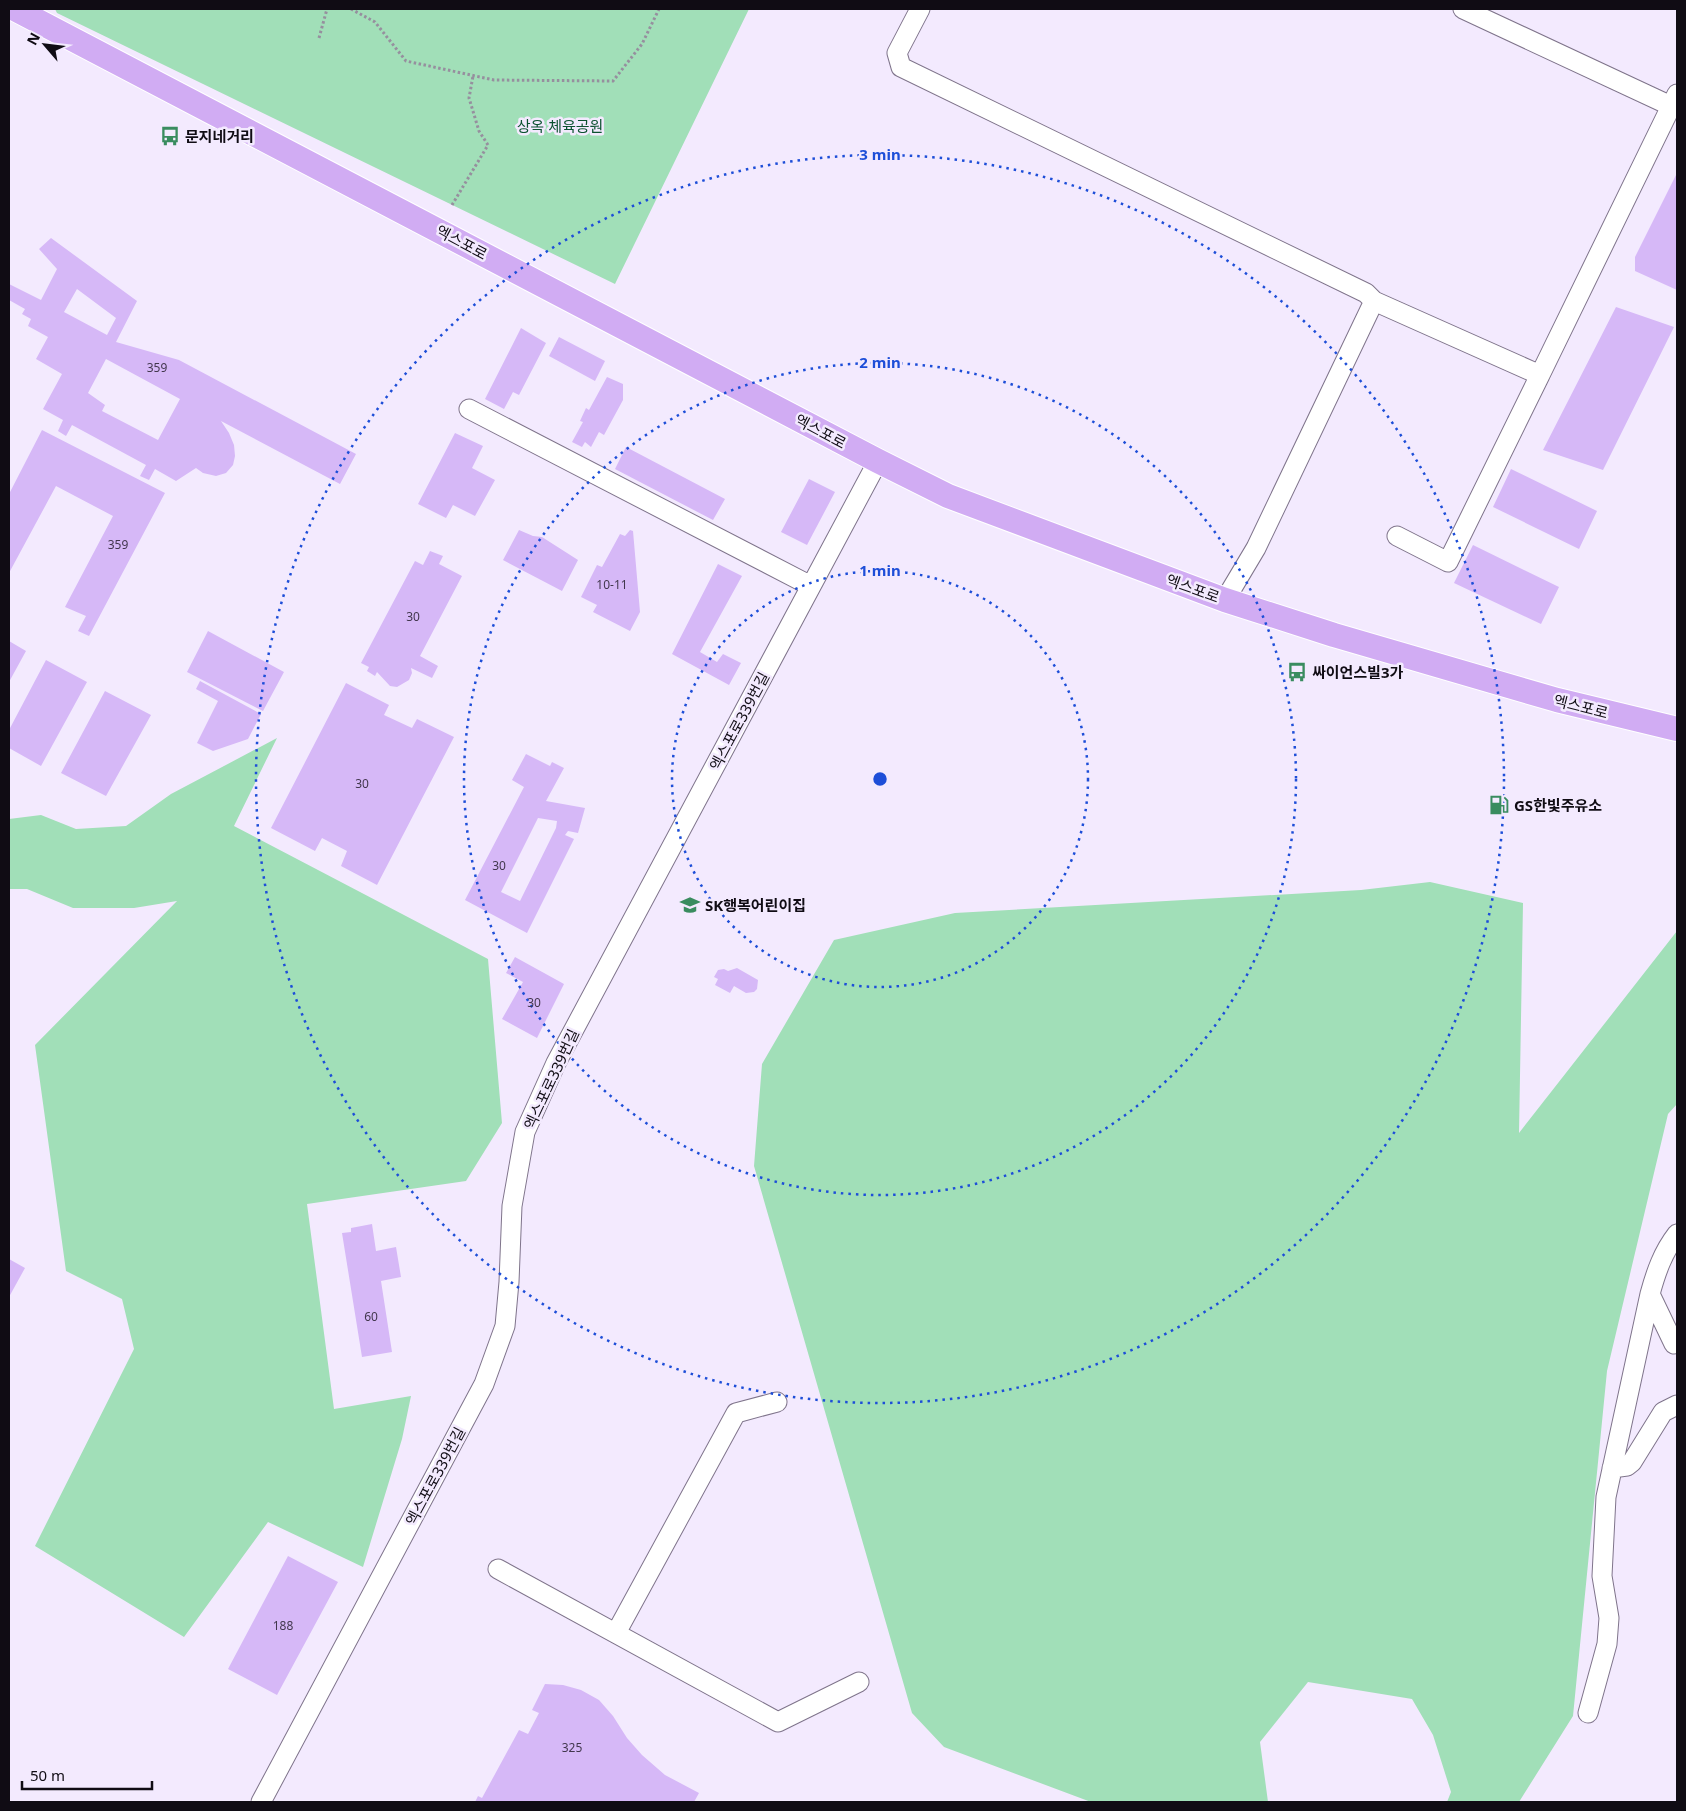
<svg xmlns="http://www.w3.org/2000/svg" width="1686" height="1811" font-family="'Noto Sans','Noto Sans KR',sans-serif">
<style>
.green{fill:#a1dfb8}
.building{fill:#d6b8f7;fill-rule:evenodd}
.lines{fill:none;stroke-linecap:round;stroke-linejoin:round}
.minor-casing{stroke:#7f748b;stroke-width:21}
.major-casing{stroke:#fff;stroke-width:26}
.path{stroke:#968f9e;stroke-width:3;stroke-dasharray:2.5 2.5;stroke-linecap:butt}
.minor{stroke:#fff;stroke-width:19}
.major{stroke:#d1acf3;stroke-width:24}
.ring{fill:none;stroke:#1d4ed8;stroke-width:2.5;stroke-dasharray:2.5 5}
.labels{text-anchor:middle;dominant-baseline:central;stroke-width:5;stroke-linejoin:round;paint-order:stroke}
.number-label{font-size:12px;fill:#42374d}
.park-label{font-size:15px;fill:#0c5230;stroke:#f3eafe}
.poi-label{font-size:15px;font-weight:bold;fill:#100c14;stroke:#f3eafe;text-anchor:start}
.street-label{font-size:15px;fill:#100c14;stroke:#f3eafe}
.centre{fill:#1d4ed8;stroke:#f3eafe;stroke-width:2.5}
.ring-label{font-size:15px;text-anchor:middle;font-weight:bold;fill:#1d4ed8;stroke:#f3eafe;stroke-width:5;stroke-linejoin:round;paint-order:stroke}
</style>
<rect width="100%" height="100%" fill="#f3eafe"/>
<!-- green -->
<path class="green" d="M55 9H749L615 284 57 13Z
M277 738 234 826 488 959 502 1123 466 1181 307 1204 334 1409 411 1396 402 1439 363 1567 268 1522 184 1637 35 1546 134 1349 122 1299 66 1271 35 1045 177 901 134 908H73L27 889H9V819L41 815 76 829 126 826 171 794Z
M1430 882 1523 903 1519 1133 1677 931V1104L1668 1114 1607 1371 1573 1716 1519 1802H1447L1451 1792 1433 1735 1412 1699 1308 1682 1260 1742 1268 1802H1091L944 1747 912 1713 754 1166 762 1064 834 940 955 913 1361 890Z"/>
<!-- building -->
<path class="building" d="M1677 173V290L1635 271V257Z
M51 238 137 301 116 342 179 360 356 454 340 484 221 421 229 433 234 445 235 456 233 465 226 473 216 476 203 473 196 468 176 481 155 469 149 480 140 476 146 465 72 425 66 436 58 431 63 420 43 409 62 374 36 359 48 337 28 326 31 319 22 314 25 309 9 300V284L41 300 57 269 39 249ZM77 289 116 318 107 335 64 312ZM106 359 180 399 158 440 102 411 105 405 88 393Z
M1616 307 1674 327 1603 470 1543 450Z
M521 328 546 343 519 395 513 392 504 409 485 399Z
M559 337 605 361 595 381 549 356Z
M607 377 623 384V400L604 435 599 432 591 447 585 442 582 447 572 442 583 422 580 421 586 408 589 410Z
M42 430 165 493 89 636 78 631 86 616 65 607 113 516 56 486 9 573V494Z
M455 433 483 446 472 468 495 480 475 516 453 505 446 518 418 504Z
M626 447 725 499 713 520 615 469Z
M1511 469 1597 511 1579 549 1493 507Z
M809 479 835 492 807 545 781 532Z
M519 530 533 536 542 537 578 560 562 591 503 560Z
M630 530 633 531 640 612 630 631 593 612 597 605 581 597 597 565 602 567 620 534 625 536Z
M1473 545 1559 587 1541 624 1454 583Z
M430 551 443 556 439 564 462 576 420 656 438 666 432 678 411 668 412 673 409 680 397 687 390 686 377 672 375 676 367 671 369 667 361 663 415 561 423 565Z
M718 564 742 576 700 652 717 662 723 654 741 663 729 685 672 654Z
M208 631 284 672 263 711 187 672Z
M9 641 26 651 9 682Z
M46 660 87 682 41 766 9 748V730Z
M200 681 261 714 248 739 213 751 197 743 218 701 196 689Z
M346 683 389 705 384 715 412 728 417 719 454 737 377 885 341 866 347 851 322 838 315 851 271 828Z
M105 691 151 715 106 796 61 773Z
M526 754 550 766 552 762 564 768 546 801 585 808 578 833 568 831 565 835 574 839 527 933 465 900 524 787 512 780ZM538 818 557 821 556 828 520 901 501 892Z
M515 957 564 984 537 1038 502 1019 523 982 506 973Z
M737 968 758 980 757 989 754 992 746 993 734 986 730 993 715 985 718 979 714 977 718 970 724 969 728 971Z
M372 1224 376 1251 396 1247 401 1277 381 1281 392 1352 362 1357 342 1233 351 1232V1228Z
M9 1259 25 1268 9 1297Z
M288 1556 338 1582 277 1695 228 1669Z
M545 1684 563 1685 581 1690 599 1700 613 1716 627 1738 642 1755 665 1775 699 1793 694 1802H475L478 1796 482 1798 519 1730 528 1734 539 1713 532 1710Z"/>
<g class="lines">
<defs>
<path id="minor" d="M920 9 897 53 901 67 1366 293 1374 301
M1463 9 1671 106
M1540 375 1677 94
M469 409 811 586
M1225 600 1256 548 1374 301 1540 375 1448 562 1397 536
M1650 1294 1674 1344
M1612 1468 1627 1466 1632 1462 1663 1412 1677 1405
M498 1569 778 1722 859 1682
M616 1633 736 1413 777 1402
M1588 1713 1607 1644 1609 1618 1602 1576 1606 1497 1650 1294C1656 1272 1663 1252 1677 1234
M261 1802 484 1384 505 1326 509 1282 512 1206 525 1132 556 1063 878 461"/>
<path id="major" d="M15 9 878 461 948 496 1225 600 1334 635 1557 700 1677 729"/>
</defs>
<!-- minor casing -->
<use href="#minor" class="minor-casing"/>
<!-- major casing -->
<use href="#major" class="major-casing"/>
<!-- path -->
<path class="path" d="M351 9 375 22 406 61 494 80 613 81 642 44 659 9
M319 38 327 9
M452 205 488 145 479 131 469 98 473 76"/>
<!-- minor -->
<use href="#minor" class="minor"/>
<!-- major -->
<use href="#major" class="major"/>
</g>
<!-- distance rings -->
<g class="ring">
<circle cx="880" cy="779" r="208"/>
<circle cx="880" cy="779" r="416"/>
<circle cx="880" cy="779" r="624"/>
</g>
<!-- icons -->
<defs>
<symbol id="bus-bare" viewBox="-9 -9 18 18"><path d="M-5-6H5V4H4V6H2V4H-2V6H-4V4H-5ZM-3.5-4V0h7V-4ZM-3.5 1.2v1.5H-2V1.2ZM2 1.2v1.5H3.5V1.2Z" fill="#398c5f" stroke="#f3eafe" stroke-width="2.5" paint-order="stroke"/></symbol>
<symbol id="fuel-bare" viewBox="-9 -9 18 18"><path d="M-5.5-6h7V0h2V4h1.3V-2.5L3-4.5l.8-.8L6-3V5H2.5V1h-1V6h-7ZM-4.2-4.7v3.2H.2V-4.7Z" fill="#398c5f" stroke="#f3eafe" stroke-width="2.5" paint-order="stroke"/></symbol>
<symbol id="school-bare" viewBox="-9 -9 18 18"><path d="M0-5L7-2L0 1L-7-2ZM-4 1L0 2.5L4 1V4Q0 6-4 4Z" fill="#398c5f" stroke="#f3eafe" stroke-width="2.5" paint-order="stroke"/></symbol>
</defs>
<g fill-rule="evenodd">
<use href="#bus-bare" x="156" y="122" width="28" height="28"/>
<use href="#bus-bare" x="1283" y="658" width="28" height="28"/>
<use href="#fuel-bare" x="1485" y="791" width="28" height="28"/>
<use href="#school-bare" x="676" y="891" width="28" height="28"/>
</g>
<g class="labels">
<!-- number labels -->
<g class="number-label">
<text x="157" y="367">359</text>
<text x="118" y="544">359</text>
<text x="612" y="584">10-11</text>
<text x="413" y="616">30</text>
<text x="362" y="783">30</text>
<text x="499" y="865">30</text>
<text x="534" y="1002">30</text>
<text x="371" y="1316">60</text>
<text x="283" y="1625">188</text>
<text x="572" y="1747">325</text>
</g>
<!-- park labels -->
<g class="park-label">
<text x="560" y="126">상옥 체육공원</text>
</g>
<!-- poi labels -->
<g class="poi-label">
<text x="185" y="136">문지네거리</text>
<text x="1312" y="672">싸이언스빌3가</text>
<text x="1514" y="805">GS한빛주유소</text>
<text x="705" y="905">SK행복어린이집</text>
</g>
<!-- street labels -->
<g class="street-label">
<text transform="translate(462 242) rotate(28)">엑스포로</text>
<text transform="translate(821 431) rotate(28)">엑스포로</text>
<text transform="translate(1193 588) rotate(20)">엑스포로</text>
<text transform="translate(1581 706) rotate(14)">엑스포로</text>
<text transform="translate(739 721) rotate(-62)">엑스포로339번길</text>
<text transform="translate(551 1079) rotate(-65)">엑스포로339번길</text>
<text transform="translate(435 1476) rotate(-62)">엑스포로339번길</text>
</g>
</g>
<circle cx="880" cy="779" r="8" class="centre"/>
<g class="ring-label">
<text x="880" y="160">3 min</text>
<text x="880" y="368">2 min</text>
<text x="880" y="576">1 min</text>
</g>
<!-- border -->
<rect width="1686" height="1811" fill="none" stroke="#100c14" stroke-width="20"/>
<!-- north arrow -->
<g transform="translate(45 45) rotate(298)" stroke="#f3eafe" stroke-width="4" paint-order="stroke">
<path d="M0-4L9 19L0 12L-9 19Z" fill="#100c14"/>
<text y="-8" font-size="14" font-weight="bold" text-anchor="middle" fill="#100c14">N</text>
</g>
<!-- scale -->
<path d="M22 1781v8h130v-8" fill="none" stroke="#100c14" stroke-width="2.5"/>
<text x="30" y="1781" font-size="15" fill="#100c14" stroke="#f3eafe" stroke-width="4" paint-order="stroke">50 m</text>
</svg>
